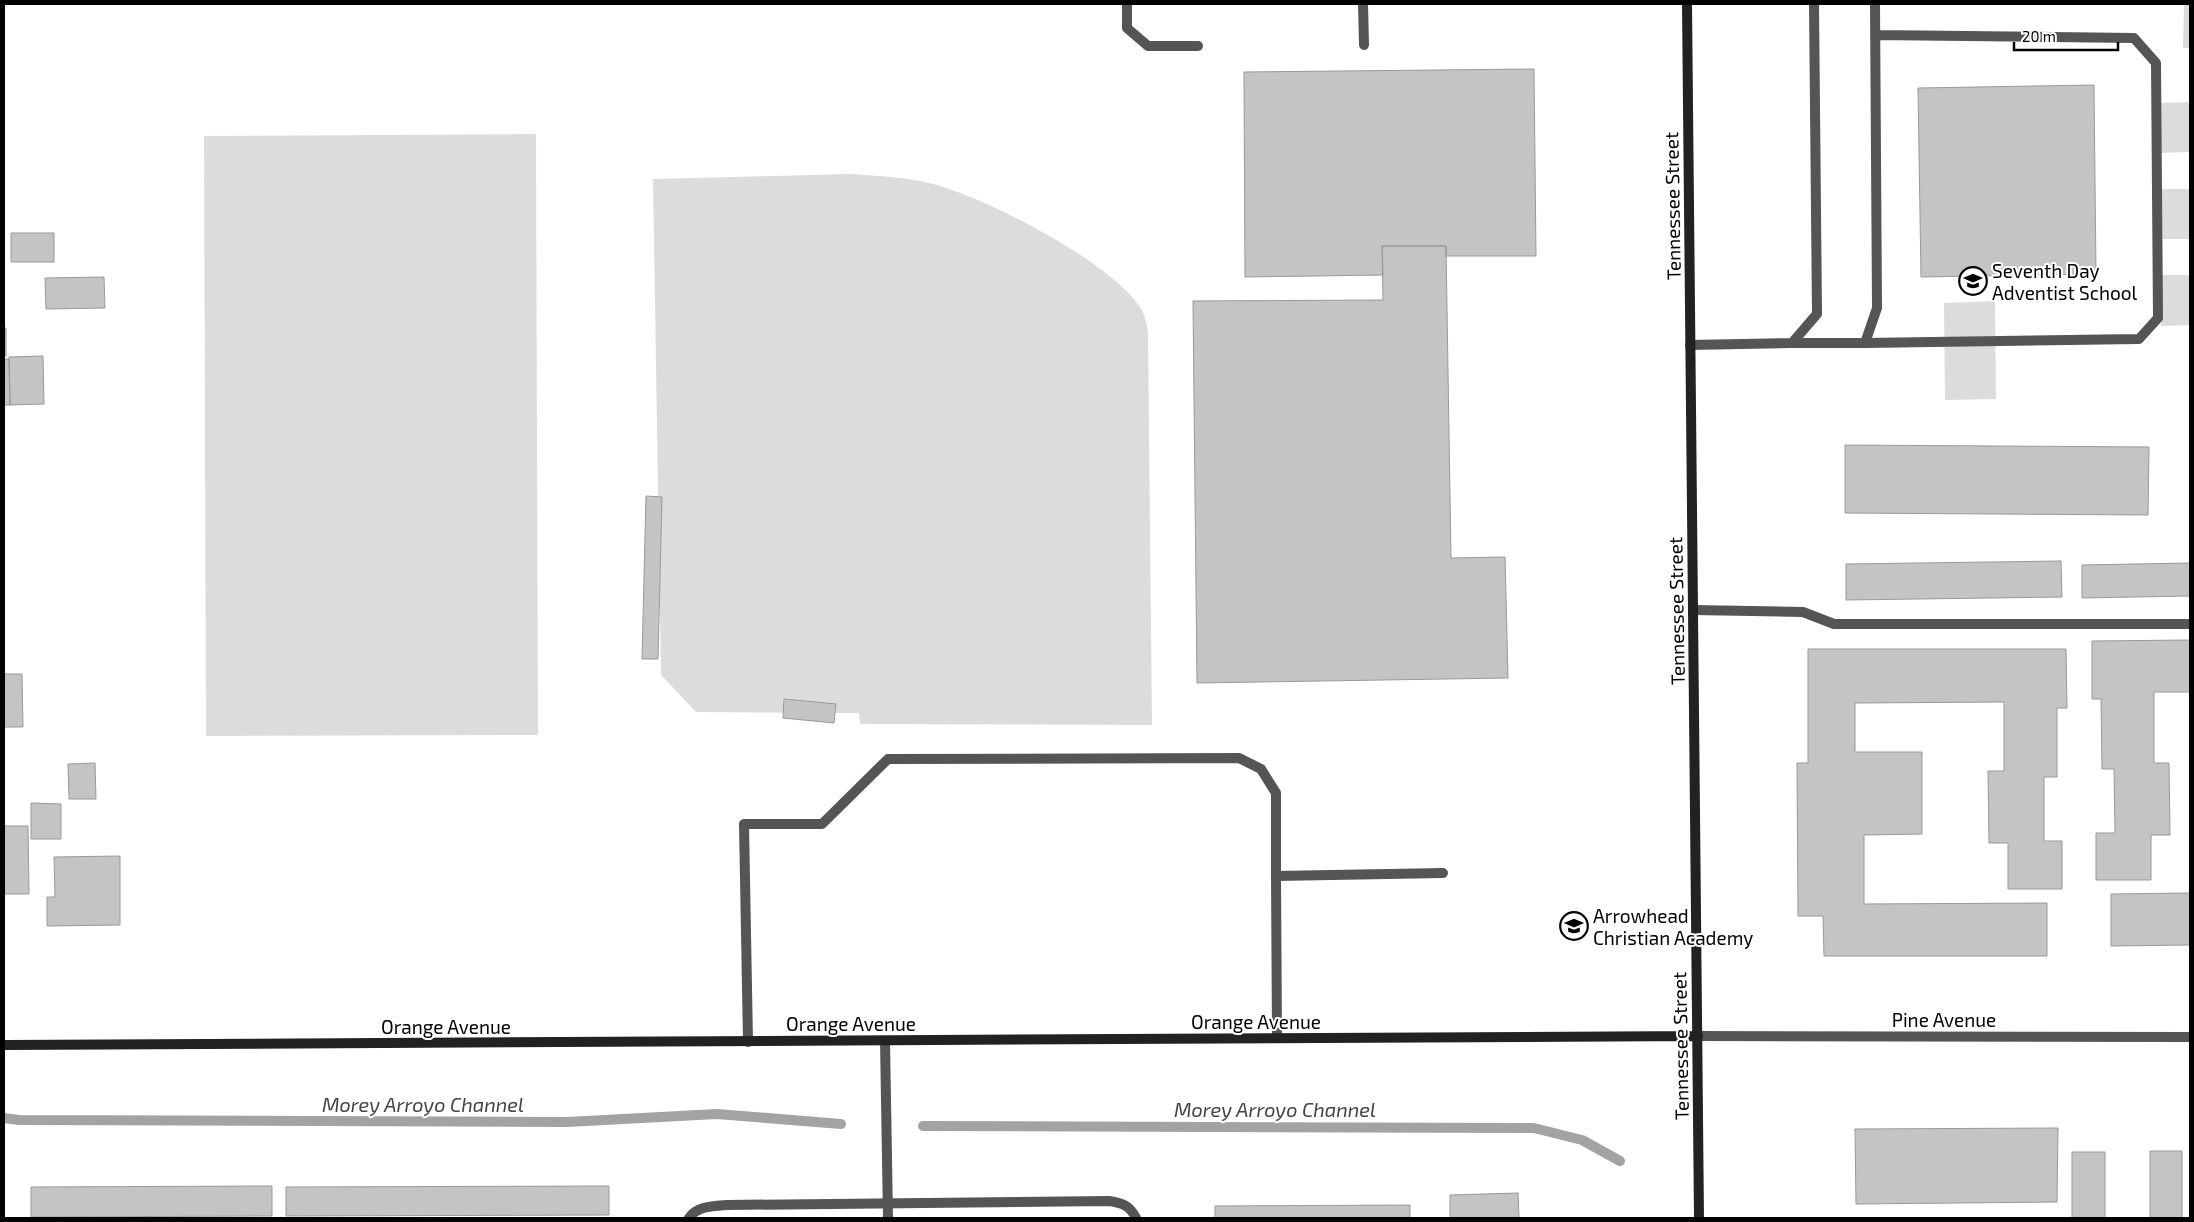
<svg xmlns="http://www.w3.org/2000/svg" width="2194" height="1222" font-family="'Exo 2',sans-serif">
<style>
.green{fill:#dcdcdc}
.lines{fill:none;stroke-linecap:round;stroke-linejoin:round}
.stream{stroke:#a3a3a3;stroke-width:10}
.building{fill:#c4c4c4;stroke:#999}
.lane{stroke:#555;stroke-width:10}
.street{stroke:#555;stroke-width:10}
.secondary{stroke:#222;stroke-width:10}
.labels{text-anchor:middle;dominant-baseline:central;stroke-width:4;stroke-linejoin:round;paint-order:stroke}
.street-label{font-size:19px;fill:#000;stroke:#fff}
.poi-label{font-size:19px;fill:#000;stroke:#fff;text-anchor:start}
.water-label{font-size:20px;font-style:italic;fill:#444;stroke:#fff}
</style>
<rect width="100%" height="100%" fill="#fff"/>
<!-- green -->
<path class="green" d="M2184 4H2190V48H2183Z
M2190 102V152L2159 153V103Z
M536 134 538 735 206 736 204 136Z
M850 174C879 176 906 177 933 184 987 198 1109 261 1140 307 1145 313 1146 324 1148 332L1152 725 860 724 859 713 696 712 661 675 653 179Z
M2159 189H2190V239H2160Z
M2160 275H2190V325L2161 326Z
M1995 301 1996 399 1945 400 1944 303Z"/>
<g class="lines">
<!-- stream -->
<path class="stream" d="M4 1118 19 1120 567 1122 717 1114 841 1124
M923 1126 1534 1128 1582 1140 1620 1161"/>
</g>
<!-- building -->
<path class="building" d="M1534 69 1536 256H1446V246H1382L1383 275 1245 277 1244 72Z
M2094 85 2096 274 1921 277 1918 88Z
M11 233H54V262H11Z
M1382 246H1446L1451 558 1505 557 1508 678 1197 683 1193 301 1383 300Z
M104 277 105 308 46 309 45 278Z
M4 328H6V356H4Z
M43 356 44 404 10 405 9 357Z
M4 359H9L10 405H4Z
M1845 445 2149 447 2148 515 1845 513Z
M646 496 662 497 658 659H642Z
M2061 561 2062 597 1846 600V564Z
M2190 563V596L2082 598V565Z
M2190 640V692H2154V763H2169L2170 835H2151V880H2096V833H2115L2114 769H2102L2101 699H2092V641Z
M1808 649H2066L2067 708H2057V777H2044V841H2062V889H2008V843H1989L1988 771H2004V702L1855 703V752H1922V834L1864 835V904L2047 903V956H1824L1823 916H1798L1797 763H1808Z
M4 674H22L23 727H4Z
M784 699 836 704 834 723 783 718Z
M95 763 96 799H69L68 764Z
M31 803 61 804V839H31Z
M4 826H28L29 894H4Z
M120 856V925L47 926V897H55L54 857Z
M2190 893V945L2111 946V894Z
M2058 1128 2057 1202 1856 1204 1855 1129Z
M2150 1151H2182V1218H2150Z
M2072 1152H2105V1218H2072Z
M272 1186V1216L31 1217V1187Z
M609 1186V1215L286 1216V1187Z
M1518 1193 1519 1218H1450V1195Z
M1410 1205V1218H1215V1206Z"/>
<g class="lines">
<!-- lane -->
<path class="lane" d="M1127 4V28L1148 46H1198
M1363 4 1364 45
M1792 343H1865L1877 308 1875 4
M1865 343 2139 339 2158 318 2156 63 2134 38 1875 35
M1690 345 1792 343 1817 314 1814 4
M1693 610 1803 612 1834 624H2190
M1277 1038 1276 876 1443 873
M748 1042 744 824H822L888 759 1239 758 1261 769 1276 793V876
M689 1218C697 1206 713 1206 727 1205L1109 1201C1123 1203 1130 1206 1136 1218"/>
<!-- street -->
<path class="street" d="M1698 1036 2190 1037
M885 1041 888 1218"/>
<!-- secondary -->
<path class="secondary" d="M1687 4 1699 1218
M4 1045 1698 1036"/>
</g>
<!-- icons -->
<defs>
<symbol id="school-ring" viewBox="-11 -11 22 22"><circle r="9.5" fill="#fff" stroke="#000" stroke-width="1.5"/><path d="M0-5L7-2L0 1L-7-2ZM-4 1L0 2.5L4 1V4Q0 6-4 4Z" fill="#000"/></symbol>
</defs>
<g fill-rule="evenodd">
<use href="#school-ring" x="1957" y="265" width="32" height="32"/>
<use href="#school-ring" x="1558" y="910" width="32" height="32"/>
</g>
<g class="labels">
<!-- street labels -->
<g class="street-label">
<text transform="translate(1672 206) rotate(-91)">Tennessee Street</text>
<text transform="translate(1676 611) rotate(-91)">Tennessee Street</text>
<text x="1944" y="1019">Pine Avenue</text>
<text x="1256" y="1021">Orange Avenue</text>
<text x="851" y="1023">Orange Avenue</text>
<text x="446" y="1026">Orange Avenue</text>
<text transform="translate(1680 1046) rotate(-91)">Tennessee Street</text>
</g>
<!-- poi labels -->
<g class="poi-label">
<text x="1992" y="270">Seventh Day<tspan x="1992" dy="22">Adventist School</tspan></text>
<text x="1593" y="915">Arrowhead<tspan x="1593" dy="22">Christian Academy</tspan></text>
</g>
<!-- water labels -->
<g class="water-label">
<text x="423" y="1104">Morey Arroyo Channel</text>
<text x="1275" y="1109">Morey Arroyo Channel</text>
</g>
</g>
<!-- border -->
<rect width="2194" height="1222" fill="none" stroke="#000000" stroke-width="10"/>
<!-- scale -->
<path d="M2014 42v8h104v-8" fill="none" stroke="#000000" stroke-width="2.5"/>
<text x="2022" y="42" font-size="15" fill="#000000" stroke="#ffffff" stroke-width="4" paint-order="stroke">20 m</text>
</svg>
